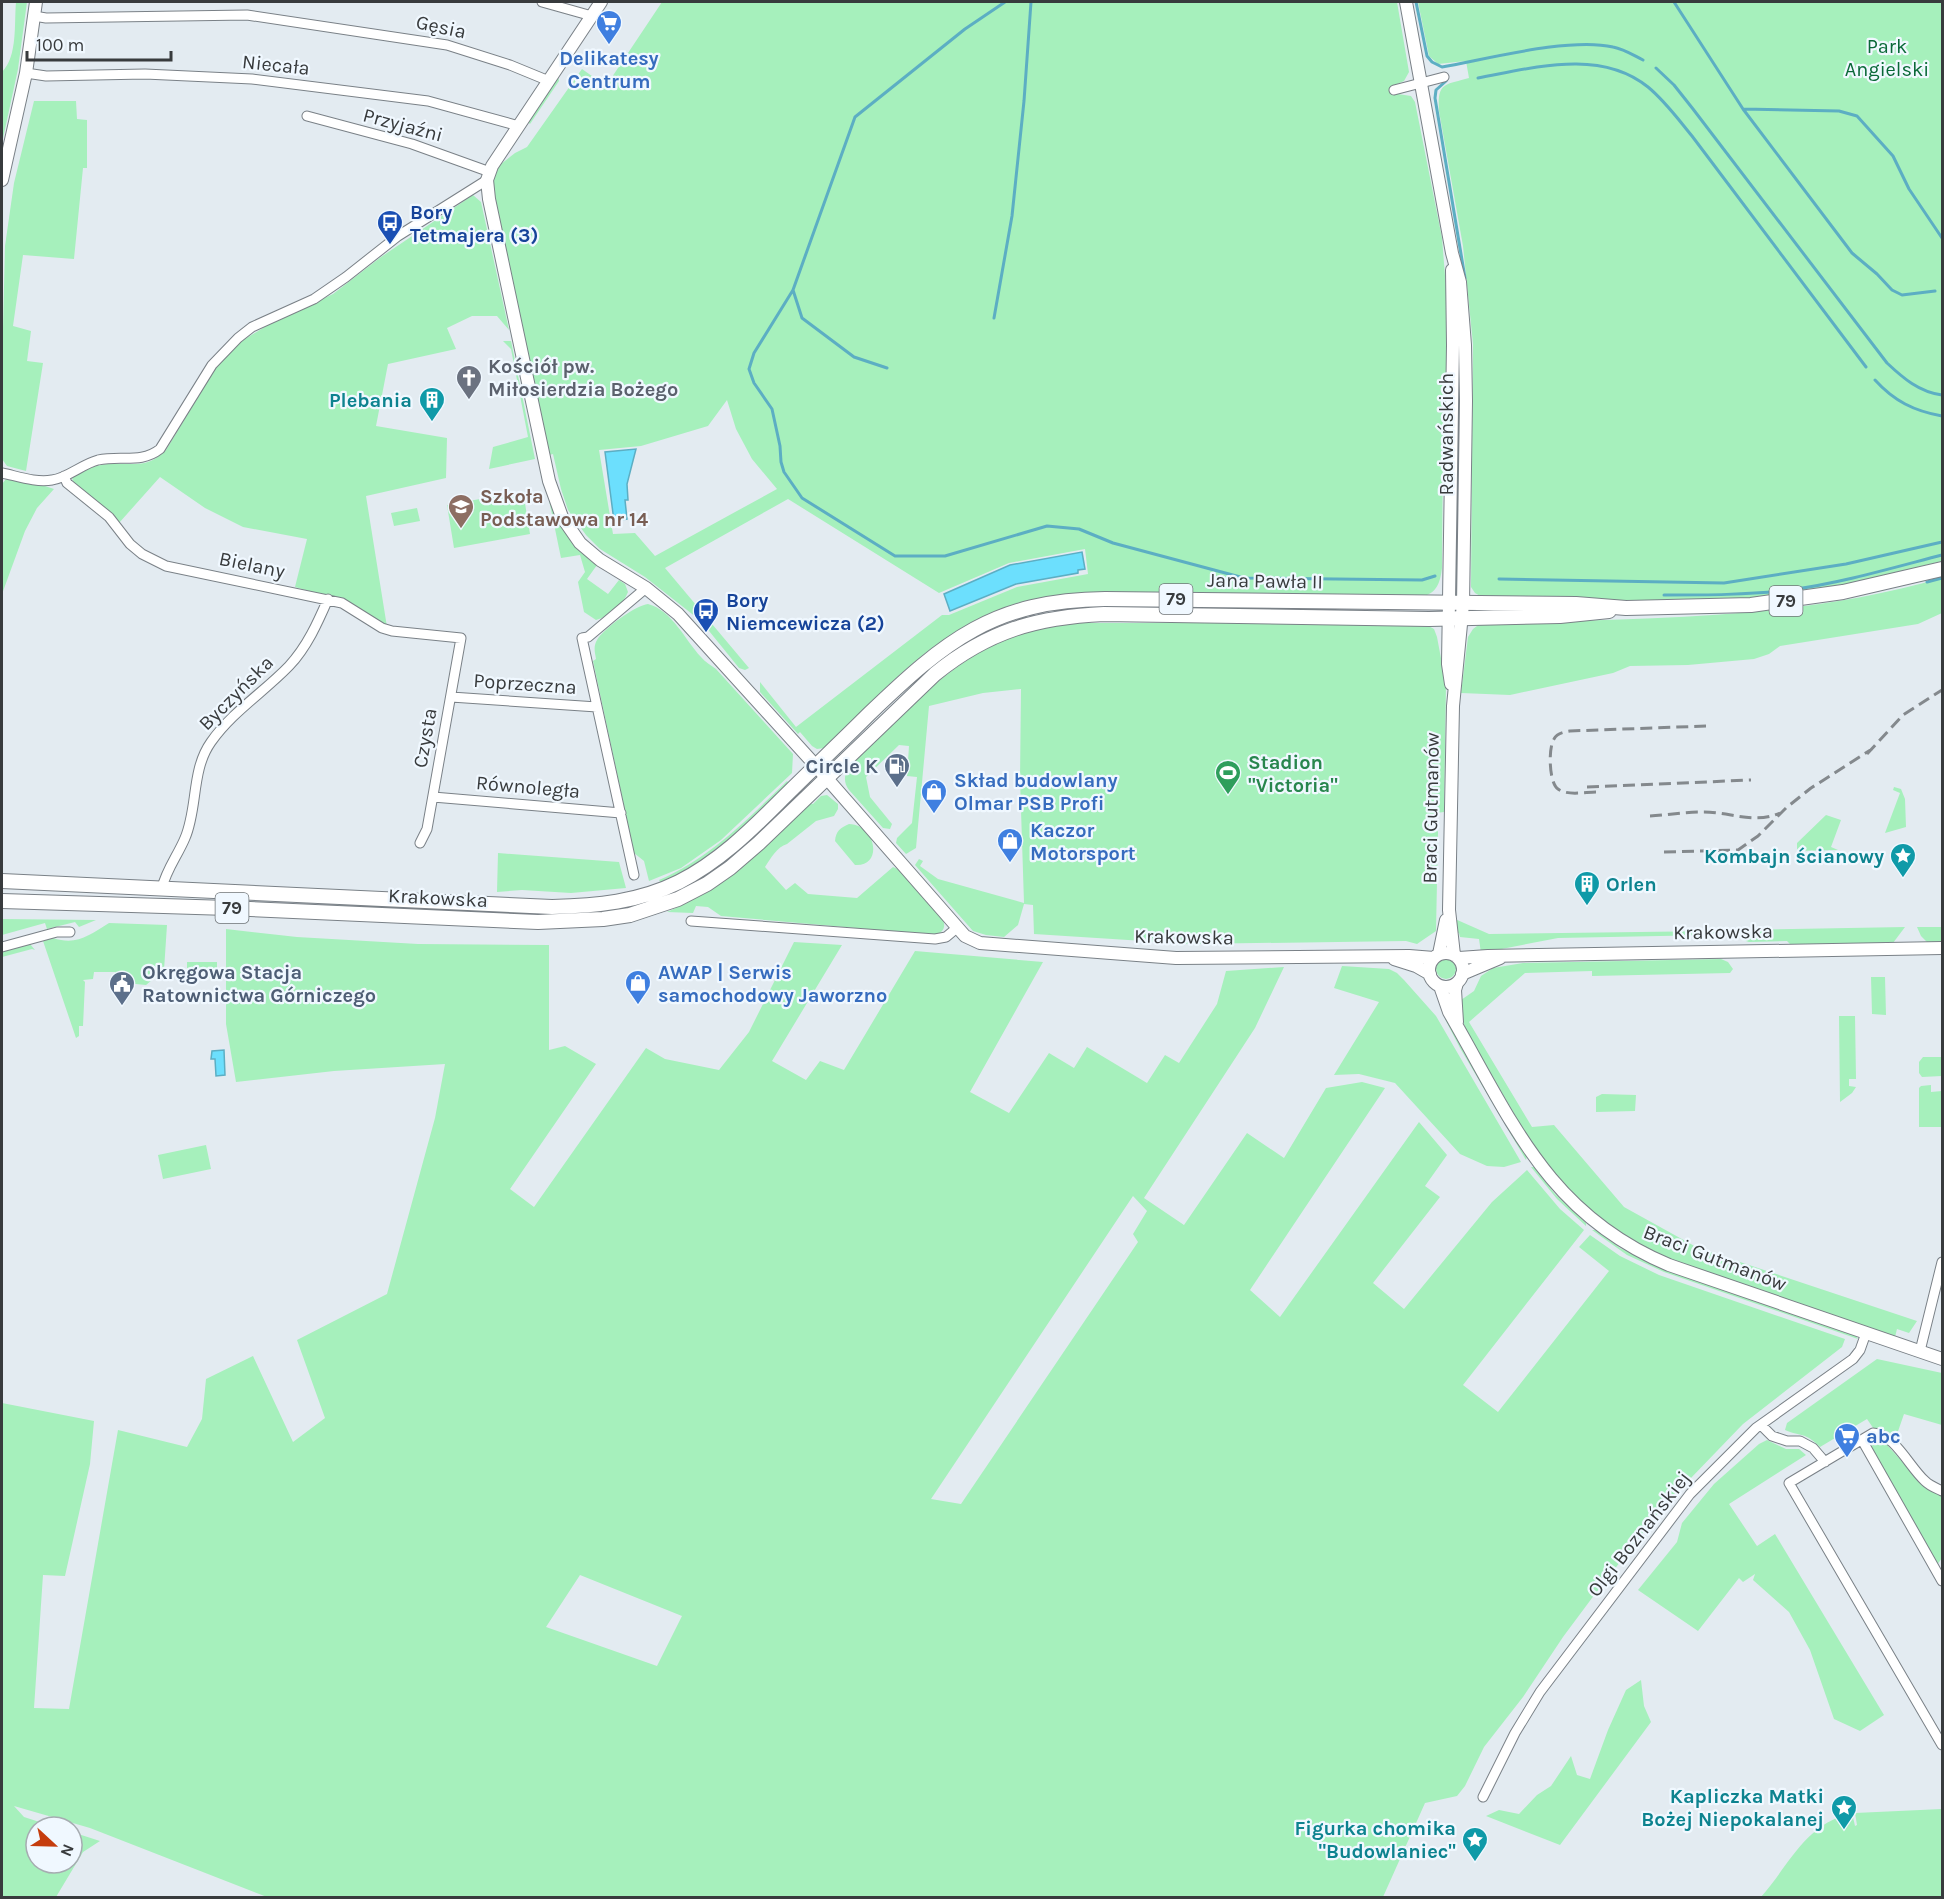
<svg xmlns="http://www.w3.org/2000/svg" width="1944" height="1899" font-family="Karla,sans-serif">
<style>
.green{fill:#a6f0bc;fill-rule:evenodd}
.water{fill:#6cdffd;stroke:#5caec3;stroke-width:1.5}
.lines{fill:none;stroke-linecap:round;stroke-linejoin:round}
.stream{stroke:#5caec3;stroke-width:3}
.street-casing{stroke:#7a8187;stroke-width:11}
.secondary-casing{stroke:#7a8187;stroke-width:14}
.primary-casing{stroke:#7a8187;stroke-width:16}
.street{stroke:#fff;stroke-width:9}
.secondary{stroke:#fff;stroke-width:12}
.primary{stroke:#fff;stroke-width:14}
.rail{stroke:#84898d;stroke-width:3;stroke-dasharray:12 6;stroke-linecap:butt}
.labels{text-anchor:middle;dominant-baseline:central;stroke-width:4.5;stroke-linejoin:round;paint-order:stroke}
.shield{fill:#f0f8ff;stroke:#6f7477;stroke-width:1.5}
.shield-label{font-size:18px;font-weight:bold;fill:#383b3d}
.street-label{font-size:20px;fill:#383b3d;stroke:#f0f8ff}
.park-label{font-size:20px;fill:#096837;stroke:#f0f8ff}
.shop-label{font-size:20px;font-weight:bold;fill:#366cbe;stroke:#f0f8ff;text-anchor:start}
.transit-label{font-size:20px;font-weight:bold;fill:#164399;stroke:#f0f8ff;text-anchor:start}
.worship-label{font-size:20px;font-weight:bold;fill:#5b616d;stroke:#f0f8ff;text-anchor:start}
.culture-label{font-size:20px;font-weight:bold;fill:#0d838f;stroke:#f0f8ff;text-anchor:end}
.education-label{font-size:20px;font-weight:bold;fill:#785e54;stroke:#f0f8ff;text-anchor:start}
.leisure-label{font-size:20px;font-weight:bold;fill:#27864d;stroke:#f0f8ff;text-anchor:start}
.service-label{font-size:20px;font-weight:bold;fill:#4e5e75;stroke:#f0f8ff;text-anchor:end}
</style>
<rect width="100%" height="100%" fill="#e3ebf1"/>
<!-- green -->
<path class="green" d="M16 2H27L18 69 2 143V72C18 56 14 23 16 2Z
M662 2H1397L1409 72 1404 81 1395 85 1398 94 1411 96 1415 102 1442 238 1448 313V397L1443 442 1442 568C1440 583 1437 594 1420 597L1088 592C1067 594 1046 596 1025 601 942 622 884 690 825 748L817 749 812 746 800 732 798 734 760 692V682L796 727 942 615H949L1017 587 1088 574 1085 549 1009 563 939 593 788 499 665 568 749 668 745 670 739 668 701 621 645 577 600 549 586 535 568 510 561 489 553 454 549 455 493 192V178L497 167 515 153 527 147 582 69 606 86ZM727 400 736 429 752 459 777 489 655 556 635 533 613 534 599 450 641 446 708 426Z
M1418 2H1942V561C1888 574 1833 589 1778 596 1680 606 1580 599 1482 597L1475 593 1471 587 1473 344 1463 246 1439 111C1437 82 1445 85 1469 78L1466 61 1438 64 1429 56Z
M558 76 559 81 530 124 528 122Z
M34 101H76L77 119 87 120V168H83L74 259 23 255 13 326 31 331 27 361 43 363 26 471 7 466 2 459V369L5 246 14 183Z
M473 195 481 202 509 330 497 316H472L447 328 456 349 388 364 376 426 447 438 446 478 366 496 387 627 351 603 295 587 307 539 243 527 205 508 160 477 119 523 74 485 72 477C84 470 95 465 108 464 134 462 146 470 166 450L215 369 228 353 240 342 268 325 333 294 381 257Z
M503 341H511L535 459 489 469 493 447 528 437 511 349Z
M6 479 39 484 54 489 37 508 25 531 2 594V484Z
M523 491 530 534 454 548 447 505Z
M549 500C559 527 574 548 597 565L587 579 608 594 619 580 625 584 628 592C623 605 610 616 596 620L584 612 578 582 585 572 580 555 561 558Z
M417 508 420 521 394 526 391 513Z
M1942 578V613L1918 624 1780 646 1769 654 1754 659 1688 665 1630 666 1613 673 1510 695 1461 693 1468 637 1473 629 1481 623C1637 619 1792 621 1942 578Z
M648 604C672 610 685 640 701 657 705 662 711 665 716 669L793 754 792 773 721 840 681 868 649 881 644 861 634 853 593 661 596 659C595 652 593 647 597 640 603 629 636 605 648 604Z
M1102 623H1423L1434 629 1437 637 1446 685 1444 812 1436 813 1434 824 1438 832 1436 931 1417 944 1406 941 1191 944 1034 934 1033 905 1024 904 1018 925 1004 937 986 935 973 931 915 865 919 859 923 861 920 866 938 879 1024 903 1020 779 1021 689 983 693 929 706 916 848 906 854 896 843 897 838 912 823 917 777 907 776 909 746 899 745 866 777 870 797 892 824 890 829 883 828 849 790C844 783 844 778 847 769 909 708 968 636 1060 624 1074 622 1088 623 1102 623Z
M787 781 790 784C749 822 713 860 661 883L659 880C713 856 746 820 787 781Z
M1894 787 1901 789 1905 799 1906 827 1885 833 1900 793 1893 790Z
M798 791 801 794 741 852 718 870 696 884 657 901 656 898Z
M827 795 838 804V809L834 816 816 821 787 844C777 847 771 858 765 867L786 890 795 883 808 894 857 898 893 867 900 870 942 917C946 926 945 932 935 935L721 916 708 907 696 906 693 913 667 912C724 888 765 845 809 803L813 804 821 796Z
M1826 815 1841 820 1831 847 1838 850 1797 851V843Z
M849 824C877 825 883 867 855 865L835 841C836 831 840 828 849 824Z
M498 853 619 862 626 888 571 893 522 890 497 892Z
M2 919 96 920 79 927 75 922 47 929 45 923 2 935Z
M1455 919 1489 934 1715 931 1712 935 1558 938 1481 953 1479 939 1460 937 1459 933H1456Z
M109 923 167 925 164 970 146 985 115 982V972H94L93 979 83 980 85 982 83 1026H79V1036L76 1038 43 941 53 938C77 946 89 935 109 923Z
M1905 927 1893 943 1791 945 1787 941 1749 942 1743 940 1737 930Z
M1917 927H1942V942H1927L1921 936Z
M226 929 297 937 418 944 549 945V1050L565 1046 596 1064 510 1189 534 1207 646 1048 665 1059 719 1070 749 1032 794 942 842 945 772 1061 806 1080 820 1061 844 1070 915 951 1043 962 970 1092 1009 1113 1049 1053 1074 1068 1087 1047 1147 1083 1165 1055 1179 1063 1217 1004 1226 971 1284 967 1255 1028 1144 1198 1184 1225 1247 1133 1284 1158 1326 1088 1362 1082 1385 1088 1250 1290 1280 1317 1419 1122 1447 1155 1425 1186 1440 1197 1373 1283 1404 1309 1492 1202 1527 1170 1560 1209 1584 1230 1463 1385 1498 1412 1609 1271 1579 1247 1590 1235 1620 1256 1659 1275 1845 1339 1842 1347 1743 1424 1663 1507 1592 1598 1563 1637 1523 1697 1484 1747 1465 1786 1457 1796 1425 1803 1383 1897H267L90 1828 14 1806 24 1817 55 1827H36V1863H72V1832L100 1841 83 1852 56 1897H2V1403L94 1421 90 1464 65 1576 43 1575 34 1708 69 1709 118 1430 187 1447 202 1419 206 1379 253 1356 293 1442 325 1418 297 1340 387 1294 435 1118 445 1064 334 1071 236 1082 226 1024ZM1133 1196 1147 1211 1133 1234 1138 1242 961 1504 931 1499ZM580 1575 682 1616 657 1666 546 1627Z
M30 944 35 950 32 949 2 957V952Z
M1436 969a10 10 0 1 1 20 0a10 10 0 1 1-20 0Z
M1721 959 1728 962 1733 969 1730 973 1592 976V971L1525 973 1469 1022 1532 1127 1554 1125 1624 1207 1698 1248 1917 1321 1909 1333 1897 1329 1895 1337 1682 1265 1630 1240 1578 1201 1536 1151 1467 1033 1463 1021 1461 1000 1474 991 1481 976 1493 968 1523 963Z
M187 962H217V978H187Z
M1342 966 1389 969 1397 973 1404 980 1436 1016 1521 1162 1504 1167 1487 1166 1460 1154 1395 1083 1359 1074 1334 1075 1379 1002 1334 988Z
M1871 977H1885L1886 1015 1872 1014Z
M1839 1016H1855L1856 1079H1849V1086L1856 1087 1852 1093 1840 1102Z
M1447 1018 1462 1047 1527 1156 1526 1160 1460 1048 1445 1019Z
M1923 1057H1942V1076L1922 1077 1919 1073V1062Z
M1931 1085V1092L1942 1091V1127H1919V1088L1921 1086Z
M1602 1094 1636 1095 1635 1111 1596 1112V1097Z
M206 1145 211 1169 163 1179 158 1155Z
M1531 1167H1534L1555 1194 1586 1223V1226L1557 1199Z
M1592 1230H1596L1620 1248 1665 1270 1855 1335 1858 1339 1664 1272 1627 1255Z
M1877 1359 1942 1373V1425L1904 1414 1895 1440 1888 1446 1917 1478 1942 1494V1558L1937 1565 1867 1440 1878 1435 1867 1419 1820 1447C1805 1432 1802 1437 1785 1430L1787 1423Z
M1767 1440 1786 1449H1799L1806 1455 1729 1504 1757 1546 1775 1534 1884 1715 1860 1731 1834 1719 1810 1650 1789 1612 1753 1580 1755 1574 1743 1582 1739 1578 1698 1631 1638 1590 1677 1542 1682 1523 1714 1484 1759 1444Z
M1641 1680 1644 1706 1651 1722 1560 1845 1486 1816 1499 1810 1519 1814 1537 1795 1551 1786 1571 1756 1577 1775 1590 1779 1608 1730 1626 1690Z
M1942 1809V1897H1761C1790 1864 1805 1824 1852 1813L1855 1826 1857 1825 1855 1813Z"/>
<!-- water -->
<path class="water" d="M636 449 627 484 628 500H625L627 519 614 521 605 452Z
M1082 552 1085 569 1078 570V573L1016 584 950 611 944 594 1010 565Z
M224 1050 225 1075 216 1076 215 1059H211L212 1051Z"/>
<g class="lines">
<!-- stream -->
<path class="stream" d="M1005 2 965 29 855 117 793 290 754 353 749 369 754 383 772 409 780 446 781 462 784 472 802 498 895 556H945L1047 526 1079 529 1113 543 1244 578 1422 580 1435 576
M1416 2 1427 56 1432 62 1442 67C1487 59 1570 37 1613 47 1624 49 1633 55 1643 60
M1674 2 1743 109 1852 253 1877 274 1892 290 1902 295 1935 291
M1656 68 1674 85 1693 109 1887 363C1903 378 1919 392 1942 395
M1478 78C1533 68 1600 48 1648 87 1665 101 1678 119 1692 136L1866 367
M1446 81 1436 90 1435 98 1465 278
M1743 109 1839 111 1857 116 1893 156 1909 189 1942 238
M793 290 802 318 854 357 887 368
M994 318 1012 216 1024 101 1031 2
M1875 380C1894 401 1914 411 1942 416
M1499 579 1724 583 1846 564 1942 542
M1927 582 1942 578
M1664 595C1706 595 1748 595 1789 590 1841 583 1892 568 1942 555"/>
<defs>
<path id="street" d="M542 2 592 16
M34 16 46 18 247 15 447 45 510 65 549 81
M26 73 46 76 145 74 252 79 428 101 519 126
M1394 90 1444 77
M307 116 412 144 490 172
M2 473C17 476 36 483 52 480 68 478 82 464 98 460 121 455 141 464 160 449L212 365 238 338 252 327 314 299 346 277 398 236 487 180
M64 476 67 483 109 517 130 544 142 554 166 566 342 603 382 628 392 631 461 638 427 829 420 843
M451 697 597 707
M433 797 621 813
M634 875 582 638 588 637 646 588
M162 888C166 870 178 855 185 838 198 808 191 770 211 742 232 712 264 692 289 666 307 647 318 622 328 599
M691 921 935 939 946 937 958 927
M2 947 57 932H70
M1920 1351 1942 1262
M1761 1425 1772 1436 1787 1441H1800L1813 1448 1825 1462
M1862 1440 1942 1581
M1942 1491C1936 1488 1930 1486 1925 1481 1910 1468 1894 1433 1873 1433L1789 1483 1942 1745
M1483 1797 1515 1733 1540 1692 1690 1494 1756 1428 1853 1359 1860 1350 1866 1333"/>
<path id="secondary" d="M601 2 492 166 487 180 489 199 549 481 562 517 580 543 600 560 646 588 678 614 816 766 965 936 980 943 1176 958 1409 956 1434 958
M1406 2 1452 253 1460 282 1465 345 1466 401 1463 604 1453 706 1449 910 1454 955
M2 180 26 73 36 2
M1451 684 1448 664 1453 345 1452 270
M1429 970a17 17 0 1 1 34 0a17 17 0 1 1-34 0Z
M1439 954 1446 920
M1459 958 1488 956 1942 948
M1394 959 1416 966 1430 974
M1462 974 1500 958
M1440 986 1449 1012C1511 1119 1547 1214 1669 1265L1942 1359
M1457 1022 1455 990 1457 983"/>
<path id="primary" d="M2 881 552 907C596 906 639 902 679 882 718 862 748 833 778 803 808 773 839 744 869 714 945 641 994 600 1105 599L1576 604 1626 608 1751 605 1843 592 1942 569
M2 901 228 908 538 922 603 919 630 915 678 899 707 884 730 868 759 843 935 674C988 631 1037 617 1104 614L1429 619 1560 616 1609 611"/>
</defs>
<!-- street casing -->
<use href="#street" class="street-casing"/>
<!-- secondary casing -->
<use href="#secondary" class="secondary-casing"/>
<!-- primary casing -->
<use href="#primary" class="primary-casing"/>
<!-- street -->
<use href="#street" class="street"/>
<!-- secondary -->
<use href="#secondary" class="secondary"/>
<!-- primary -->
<use href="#primary" class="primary"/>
<!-- rail -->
<path class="rail" d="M1867 754 1903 715 1942 690
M1587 787 1751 780
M1596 792C1585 792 1567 796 1558 789 1549 783 1548 748 1554 739 1557 733 1564 732 1570 731L1706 726
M1650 816C1667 815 1684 812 1701 812 1729 811 1753 825 1780 813
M1664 852 1738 850 1758 836 1786 808 1811 788 1872 749"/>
</g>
<!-- icons -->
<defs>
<symbol id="supermarket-pin" viewBox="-11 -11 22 30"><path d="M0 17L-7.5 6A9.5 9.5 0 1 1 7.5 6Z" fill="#3f7fe0" stroke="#f0f8ff"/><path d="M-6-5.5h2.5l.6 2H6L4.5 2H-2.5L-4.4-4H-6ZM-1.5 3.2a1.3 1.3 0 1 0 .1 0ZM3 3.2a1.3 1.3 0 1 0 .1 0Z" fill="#fff"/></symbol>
<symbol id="bus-pin" viewBox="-11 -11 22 30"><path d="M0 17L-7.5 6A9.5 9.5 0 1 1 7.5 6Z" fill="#1a4fb4" stroke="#f0f8ff"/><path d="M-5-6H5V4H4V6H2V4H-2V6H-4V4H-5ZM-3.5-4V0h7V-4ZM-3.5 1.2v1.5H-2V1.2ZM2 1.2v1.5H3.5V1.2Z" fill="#fff"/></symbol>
<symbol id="church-pin" viewBox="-11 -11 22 30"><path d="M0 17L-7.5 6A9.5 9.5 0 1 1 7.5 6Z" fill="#6b7280" stroke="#f0f8ff"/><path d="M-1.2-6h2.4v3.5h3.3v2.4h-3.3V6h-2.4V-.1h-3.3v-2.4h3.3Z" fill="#fff"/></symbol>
<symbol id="building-pin" viewBox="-11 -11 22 30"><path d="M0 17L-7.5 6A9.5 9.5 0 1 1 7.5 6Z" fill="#0f9aa8" stroke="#f0f8ff"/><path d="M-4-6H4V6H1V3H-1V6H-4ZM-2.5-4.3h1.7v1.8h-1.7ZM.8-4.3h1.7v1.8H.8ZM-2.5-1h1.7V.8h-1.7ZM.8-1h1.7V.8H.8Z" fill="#fff"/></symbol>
<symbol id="school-pin" viewBox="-11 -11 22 30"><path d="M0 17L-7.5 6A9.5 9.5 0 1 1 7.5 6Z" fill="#8d6e63" stroke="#f0f8ff"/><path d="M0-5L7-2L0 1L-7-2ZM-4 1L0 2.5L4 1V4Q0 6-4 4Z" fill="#fff"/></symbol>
<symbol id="fuel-pin" viewBox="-11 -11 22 30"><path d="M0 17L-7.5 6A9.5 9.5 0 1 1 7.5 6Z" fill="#5c6f8a" stroke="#f0f8ff"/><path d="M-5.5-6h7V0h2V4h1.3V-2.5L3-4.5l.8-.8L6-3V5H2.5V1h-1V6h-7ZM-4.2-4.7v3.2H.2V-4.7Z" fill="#fff"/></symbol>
<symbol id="stadium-pin" viewBox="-11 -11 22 30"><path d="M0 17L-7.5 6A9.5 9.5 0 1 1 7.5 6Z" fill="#2e9e5b" stroke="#f0f8ff"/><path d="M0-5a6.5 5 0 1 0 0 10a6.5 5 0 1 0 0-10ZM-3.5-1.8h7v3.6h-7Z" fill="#fff"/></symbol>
<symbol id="shop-pin" viewBox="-11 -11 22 30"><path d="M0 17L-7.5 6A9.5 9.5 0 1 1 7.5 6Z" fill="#3f7fe0" stroke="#f0f8ff"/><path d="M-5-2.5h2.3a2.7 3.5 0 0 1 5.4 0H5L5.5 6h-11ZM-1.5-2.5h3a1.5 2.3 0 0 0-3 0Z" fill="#fff"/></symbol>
<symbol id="sight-pin" viewBox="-11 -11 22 30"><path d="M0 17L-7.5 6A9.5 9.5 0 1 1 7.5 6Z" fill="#0f9aa8" stroke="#f0f8ff"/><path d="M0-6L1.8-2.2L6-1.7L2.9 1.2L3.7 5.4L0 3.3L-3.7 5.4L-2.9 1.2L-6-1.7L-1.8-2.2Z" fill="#fff"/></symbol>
<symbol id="civic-pin" viewBox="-11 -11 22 30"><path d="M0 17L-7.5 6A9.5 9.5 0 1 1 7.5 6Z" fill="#5c6f8a" stroke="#f0f8ff"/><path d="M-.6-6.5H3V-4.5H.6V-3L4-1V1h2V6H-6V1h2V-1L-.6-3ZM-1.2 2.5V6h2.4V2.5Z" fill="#fff"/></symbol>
</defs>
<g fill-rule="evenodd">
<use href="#supermarket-pin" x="594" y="8" width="30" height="40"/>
<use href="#bus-pin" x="375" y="208" width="30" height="40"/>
<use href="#church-pin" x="454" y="363" width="30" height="40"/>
<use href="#building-pin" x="417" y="385" width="30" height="40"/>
<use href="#school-pin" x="446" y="492" width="30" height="40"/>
<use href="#bus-pin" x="691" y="596" width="30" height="40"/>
<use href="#fuel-pin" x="882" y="751" width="30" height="40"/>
<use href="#stadium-pin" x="1213" y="758" width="30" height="40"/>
<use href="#shop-pin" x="919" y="777" width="30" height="40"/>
<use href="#shop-pin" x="995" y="826" width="30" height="40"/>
<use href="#sight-pin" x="1888" y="841" width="30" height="40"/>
<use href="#building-pin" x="1572" y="869" width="30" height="40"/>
<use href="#shop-pin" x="623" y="968" width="30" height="40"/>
<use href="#civic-pin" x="107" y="969" width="30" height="40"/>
<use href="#supermarket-pin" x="1832" y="1421" width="30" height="40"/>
<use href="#sight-pin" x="1829" y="1793" width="30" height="40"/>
<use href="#sight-pin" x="1460" y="1825" width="30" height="40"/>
</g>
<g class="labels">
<!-- shield labels -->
<g class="shield">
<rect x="1159.5" y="584" width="33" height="30" rx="4.5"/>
<rect x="1769.5" y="586" width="33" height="30" rx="4.5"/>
<rect x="215.5" y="893" width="33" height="30" rx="4.5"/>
</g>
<g class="shield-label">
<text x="1176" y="599">79</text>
<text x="1786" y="601">79</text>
<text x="232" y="908">79</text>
</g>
<!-- street labels -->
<g class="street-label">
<text transform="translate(441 27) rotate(12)">Gęsia</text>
<text transform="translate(276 65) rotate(6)">Niecała</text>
<text transform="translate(403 125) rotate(15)">Przyjaźni</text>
<text transform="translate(1446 434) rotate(-90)">Radwańskich</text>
<text transform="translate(252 565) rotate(12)">Bielany</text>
<text transform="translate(1265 581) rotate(1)">Jana Pawła II</text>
<text transform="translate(525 684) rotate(4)">Poprzeczna</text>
<text transform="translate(236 693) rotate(-45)">Byczyńska</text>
<text transform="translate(425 738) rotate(-80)">Czysta</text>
<text transform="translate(528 787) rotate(5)">Równoległa</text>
<text transform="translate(1431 808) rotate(-89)">Braci Gutmanów</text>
<text transform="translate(438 898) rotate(3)">Krakowska</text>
<text transform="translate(1723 932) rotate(-1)">Krakowska</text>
<text transform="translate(1184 937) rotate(1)">Krakowska</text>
<text transform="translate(1715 1258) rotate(21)">Braci Gutmanów</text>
<text transform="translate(1639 1534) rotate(-52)">Olgi Boznańskiej</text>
</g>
<!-- park labels -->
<g class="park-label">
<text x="1887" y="46">Park<tspan x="1887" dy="23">Angielski</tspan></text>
</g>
<!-- shop labels -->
<g class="shop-label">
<text x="609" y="58" text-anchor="middle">Delikatesy<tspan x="609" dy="23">Centrum</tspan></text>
<text x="954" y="780">Skład budowlany<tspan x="954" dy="23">Olmar PSB Profi</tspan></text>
<text x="1030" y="830">Kaczor<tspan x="1030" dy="23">Motorsport</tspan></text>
<text x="658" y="972">AWAP | Serwis<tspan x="658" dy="23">samochodowy Jaworzno</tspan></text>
<text x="1866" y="1436">abc</text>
</g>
<!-- transit labels -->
<g class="transit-label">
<text x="410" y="212">Bory<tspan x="410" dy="23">Tetmajera (3)</tspan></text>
<text x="726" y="600">Bory<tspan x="726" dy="23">Niemcewicza (2)</tspan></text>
</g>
<!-- worship labels -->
<g class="worship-label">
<text x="488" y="366">Kościół pw.<tspan x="488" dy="23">Miłosierdzia Bożego</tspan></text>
</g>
<!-- culture labels -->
<g class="culture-label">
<text x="412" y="400">Plebania</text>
<text x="1884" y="856">Kombajn ścianowy</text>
<text x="1606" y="884" text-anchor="start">Orlen</text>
<text x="1824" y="1796">Kapliczka Matki<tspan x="1824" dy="23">Bożej Niepokalanej</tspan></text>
<text x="1456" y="1828">Figurka chomika<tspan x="1456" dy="23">"Budowlaniec"</tspan></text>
</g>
<!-- education labels -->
<g class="education-label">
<text x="480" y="496">Szkoła<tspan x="480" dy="23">Podstawowa nr 14</tspan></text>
</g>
<!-- leisure labels -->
<g class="leisure-label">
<text x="1248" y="762">Stadion<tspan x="1248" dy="23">"Victoria"</tspan></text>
</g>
<!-- service labels -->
<g class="service-label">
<text x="878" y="766">Circle K</text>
<text x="142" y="972" text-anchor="start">Okręgowa Stacja<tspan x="142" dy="23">Ratownictwa Górniczego</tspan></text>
</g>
</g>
<!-- border -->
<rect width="1944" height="1899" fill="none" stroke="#383b3d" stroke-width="6"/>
<!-- north arrow -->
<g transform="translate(54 1845) rotate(112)"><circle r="28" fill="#f0f8ff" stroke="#a6acb1" stroke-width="1.5"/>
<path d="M0-4.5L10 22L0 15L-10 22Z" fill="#c53d0e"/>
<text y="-9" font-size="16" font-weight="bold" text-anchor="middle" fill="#383b3d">N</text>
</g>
<!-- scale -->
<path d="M27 51v9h144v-9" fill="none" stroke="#383b3d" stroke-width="3"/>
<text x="36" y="51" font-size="18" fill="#383b3d" stroke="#f0f8ff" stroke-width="4.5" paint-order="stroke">100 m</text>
</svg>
